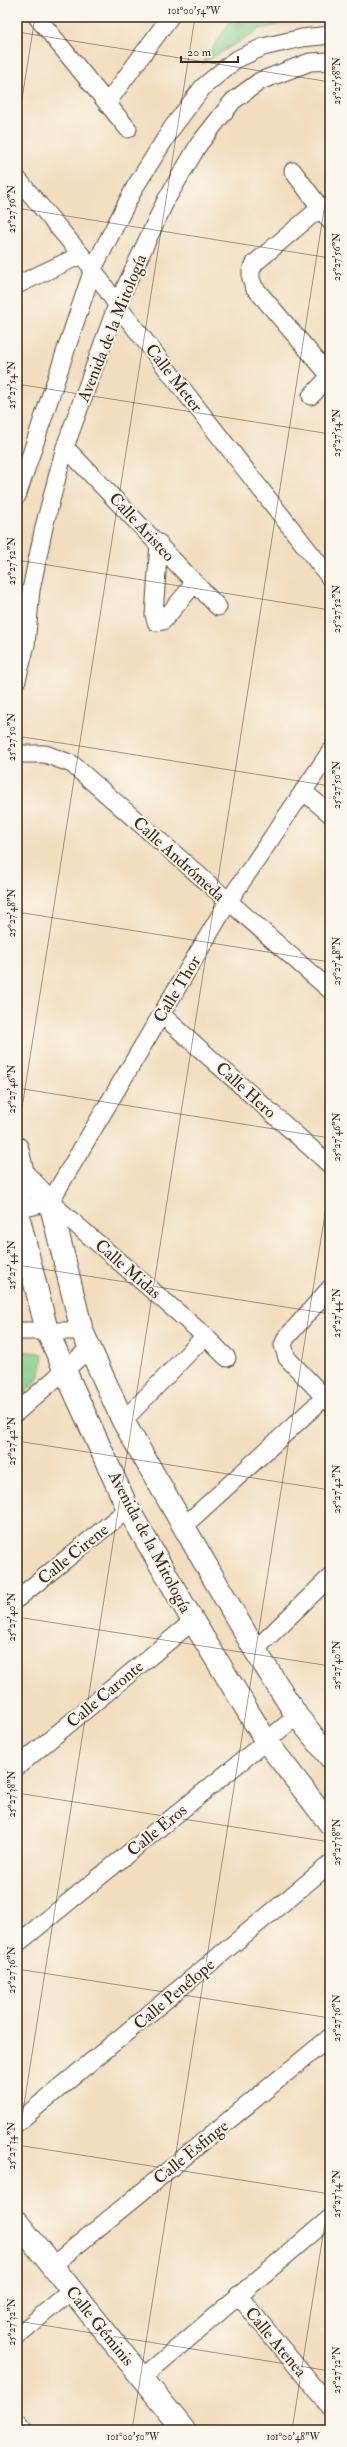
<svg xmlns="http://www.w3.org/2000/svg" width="347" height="2447" font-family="'IM FELL Double Pica',serif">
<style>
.green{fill:#81cb88;stroke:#5e7a53}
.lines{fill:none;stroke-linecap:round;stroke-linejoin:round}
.street-casing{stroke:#564536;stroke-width:19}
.secondary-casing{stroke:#564536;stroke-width:24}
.street{stroke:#fff;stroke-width:17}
.secondary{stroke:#fff;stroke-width:22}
.ticks{fill:none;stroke:#3b2a1e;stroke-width:1;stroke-opacity:0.45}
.labels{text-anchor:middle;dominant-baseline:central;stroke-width:4;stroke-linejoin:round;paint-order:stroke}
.street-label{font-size:17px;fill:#3b2a1e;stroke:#fbf7ec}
.neatline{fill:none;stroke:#3b2a1e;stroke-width:1.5}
.ticks-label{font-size:10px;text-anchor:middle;fill:#3b2a1e}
</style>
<rect width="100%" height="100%" fill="#fbf7ec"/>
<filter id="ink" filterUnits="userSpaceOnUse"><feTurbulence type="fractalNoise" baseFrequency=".025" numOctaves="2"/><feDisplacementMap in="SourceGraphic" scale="8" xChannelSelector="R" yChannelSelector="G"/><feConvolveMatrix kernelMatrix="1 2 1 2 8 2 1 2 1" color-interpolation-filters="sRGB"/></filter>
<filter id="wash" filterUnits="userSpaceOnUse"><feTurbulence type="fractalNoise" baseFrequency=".012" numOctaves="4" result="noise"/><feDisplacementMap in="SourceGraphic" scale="16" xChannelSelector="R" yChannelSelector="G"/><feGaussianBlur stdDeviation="0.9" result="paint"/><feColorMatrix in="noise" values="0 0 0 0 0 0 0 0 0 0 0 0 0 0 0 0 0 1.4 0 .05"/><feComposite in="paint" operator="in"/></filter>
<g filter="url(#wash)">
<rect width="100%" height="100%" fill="#f2debf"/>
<!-- green -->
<path class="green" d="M233 17H311L260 29 202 64Z
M17 1350 43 1354C42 1378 35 1385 17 1400Z"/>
</g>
<g filter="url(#ink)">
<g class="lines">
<defs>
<path id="street" d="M37 17 128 129
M107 103 170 17
M293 171 330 221
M17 178 93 269 117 305 330 578
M320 208 255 263 251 271V279L254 287 330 376
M17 285 81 255
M311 396 330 376
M65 447 218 607
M17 496 93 269 135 187 172 128 203 87 235 60 263 47 302 38 330 35
M159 543 154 615 156 622 163 621 194 584
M17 680 26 645 31 590 44 527 65 447 117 305 166 200 199 144 233 101 260 81 310 62 330 61
M17 754H45L72 764 330 990
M303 791 330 814
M162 1015 330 1165
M50 1202 205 1336 227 1358
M17 1210 50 1202 228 902 330 752
M330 1288 286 1338 283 1345 287 1358 330 1403
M17 1331H82
M17 1412 90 1348
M123 1421 205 1336
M184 1526 325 1397
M17 1599 128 1509
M255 1650 330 1577
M17 1767 193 1621
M17 1944 297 1716
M17 2123 330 1864
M52 2266 330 2037
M238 2295 330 2407
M17 2336 72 2290
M142 2378 330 2218
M17 2423 23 2430"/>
<path id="secondary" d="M17 1148 23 1174 17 1210
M23 1174 50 1202 82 1331 123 1421 255 1650 297 1716 330 1757
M17 1211 47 1331 128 1509 193 1621 266 1741 330 1824
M17 2222 184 2430"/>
</defs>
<!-- street casing -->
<use href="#street" class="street-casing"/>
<!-- secondary casing -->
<use href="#secondary" class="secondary-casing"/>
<!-- street -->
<use href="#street" class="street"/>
<!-- secondary -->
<use href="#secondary" class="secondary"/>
</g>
</g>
<!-- ticks -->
<path class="ticks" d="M17 32 330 82M17 130 35 17M17 208 330 258M17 384 330 434M17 560 330 610M17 736 330 786M17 912 330 962M17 1088 330 1138M17 1139 195 17M17 1265 330 1314M17 1441 330 1490M17 1617 330 1666M17 1793 330 1842M17 1969 330 2018M17 2145 330 2194M17 2149 330 172M17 2321 330 2371M132 2430 330 1182M292 2430 330 2191"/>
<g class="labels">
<!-- street labels -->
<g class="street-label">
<text transform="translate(112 328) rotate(-68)">Avenida de la Mitología</text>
<text transform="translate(174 378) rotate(52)">Calle Meter</text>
<text transform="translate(142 527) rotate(47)">Calle Aristeo</text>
<text transform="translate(179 859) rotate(42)">Calle Andrómeda</text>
<text transform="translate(177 989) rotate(-59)">Calle Thor</text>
<text transform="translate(246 1090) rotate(42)">Calle Hero</text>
<text transform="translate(128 1269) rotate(41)">Calle Midas</text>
<text transform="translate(150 1542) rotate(62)">Avenida de la Mitología</text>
<text transform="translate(73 1554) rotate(-39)">Calle Cirene</text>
<text transform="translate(105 1694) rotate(-40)">Calle Caronte</text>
<text transform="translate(157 1830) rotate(-39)">Calle Eros</text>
<text transform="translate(174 1994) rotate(-40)">Calle Penélope</text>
<text transform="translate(191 2152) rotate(-39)">Calle Esfinge</text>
<text transform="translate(100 2326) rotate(51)">Calle Géminis</text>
<text transform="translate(276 2342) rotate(50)">Calle Atenea</text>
</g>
</g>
<!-- margin -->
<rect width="347" height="2447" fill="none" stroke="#fbf7ec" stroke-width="44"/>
<!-- scale -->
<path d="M181 56v6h57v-6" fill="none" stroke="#3b2a1e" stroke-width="2"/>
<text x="187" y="56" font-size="12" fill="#3b2a1e" stroke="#fbf7ec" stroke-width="3" paint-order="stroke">20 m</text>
<rect x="22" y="22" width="303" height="2403" class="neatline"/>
<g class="ticks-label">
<text x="194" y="14">101°00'54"W</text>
<text transform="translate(336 81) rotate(-90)" y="4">25°27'58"N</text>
<text transform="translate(11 209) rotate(-90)" y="4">25°27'56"N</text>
<text transform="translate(336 257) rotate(-90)" y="4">25°27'56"N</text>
<text transform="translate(11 385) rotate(-90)" y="4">25°27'54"N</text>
<text transform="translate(336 433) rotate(-90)" y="4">25°27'54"N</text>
<text transform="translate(11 561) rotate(-90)" y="4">25°27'52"N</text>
<text transform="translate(336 609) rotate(-90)" y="4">25°27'52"N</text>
<text transform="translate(11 737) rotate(-90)" y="4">25°27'50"N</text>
<text transform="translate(336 785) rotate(-90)" y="4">25°27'50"N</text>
<text transform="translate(11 913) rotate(-90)" y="4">25°27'48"N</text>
<text transform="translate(336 961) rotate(-90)" y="4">25°27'48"N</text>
<text transform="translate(11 1089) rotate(-90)" y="4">25°27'46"N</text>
<text transform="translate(336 1137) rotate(-90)" y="4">25°27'46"N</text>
<text transform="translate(11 1265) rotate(-90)" y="4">25°27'44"N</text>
<text transform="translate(336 1313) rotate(-90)" y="4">25°27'44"N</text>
<text transform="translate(11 1441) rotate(-90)" y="4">25°27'42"N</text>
<text transform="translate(336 1489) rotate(-90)" y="4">25°27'42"N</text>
<text transform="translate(11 1617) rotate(-90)" y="4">25°27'40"N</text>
<text transform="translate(336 1665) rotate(-90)" y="4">25°27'40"N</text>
<text transform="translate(11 1794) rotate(-90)" y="4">25°27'38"N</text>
<text transform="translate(336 1842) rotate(-90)" y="4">25°27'38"N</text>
<text transform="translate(11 1970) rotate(-90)" y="4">25°27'36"N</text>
<text transform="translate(336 2018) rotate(-90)" y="4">25°27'36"N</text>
<text transform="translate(11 2146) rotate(-90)" y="4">25°27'34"N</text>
<text transform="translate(336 2194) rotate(-90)" y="4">25°27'34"N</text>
<text transform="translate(11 2322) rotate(-90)" y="4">25°27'32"N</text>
<text transform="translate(336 2370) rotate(-90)" y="4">25°27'32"N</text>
<text x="133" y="2440">101°00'50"W</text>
<text x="293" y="2440">101°00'48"W</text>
</g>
</svg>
